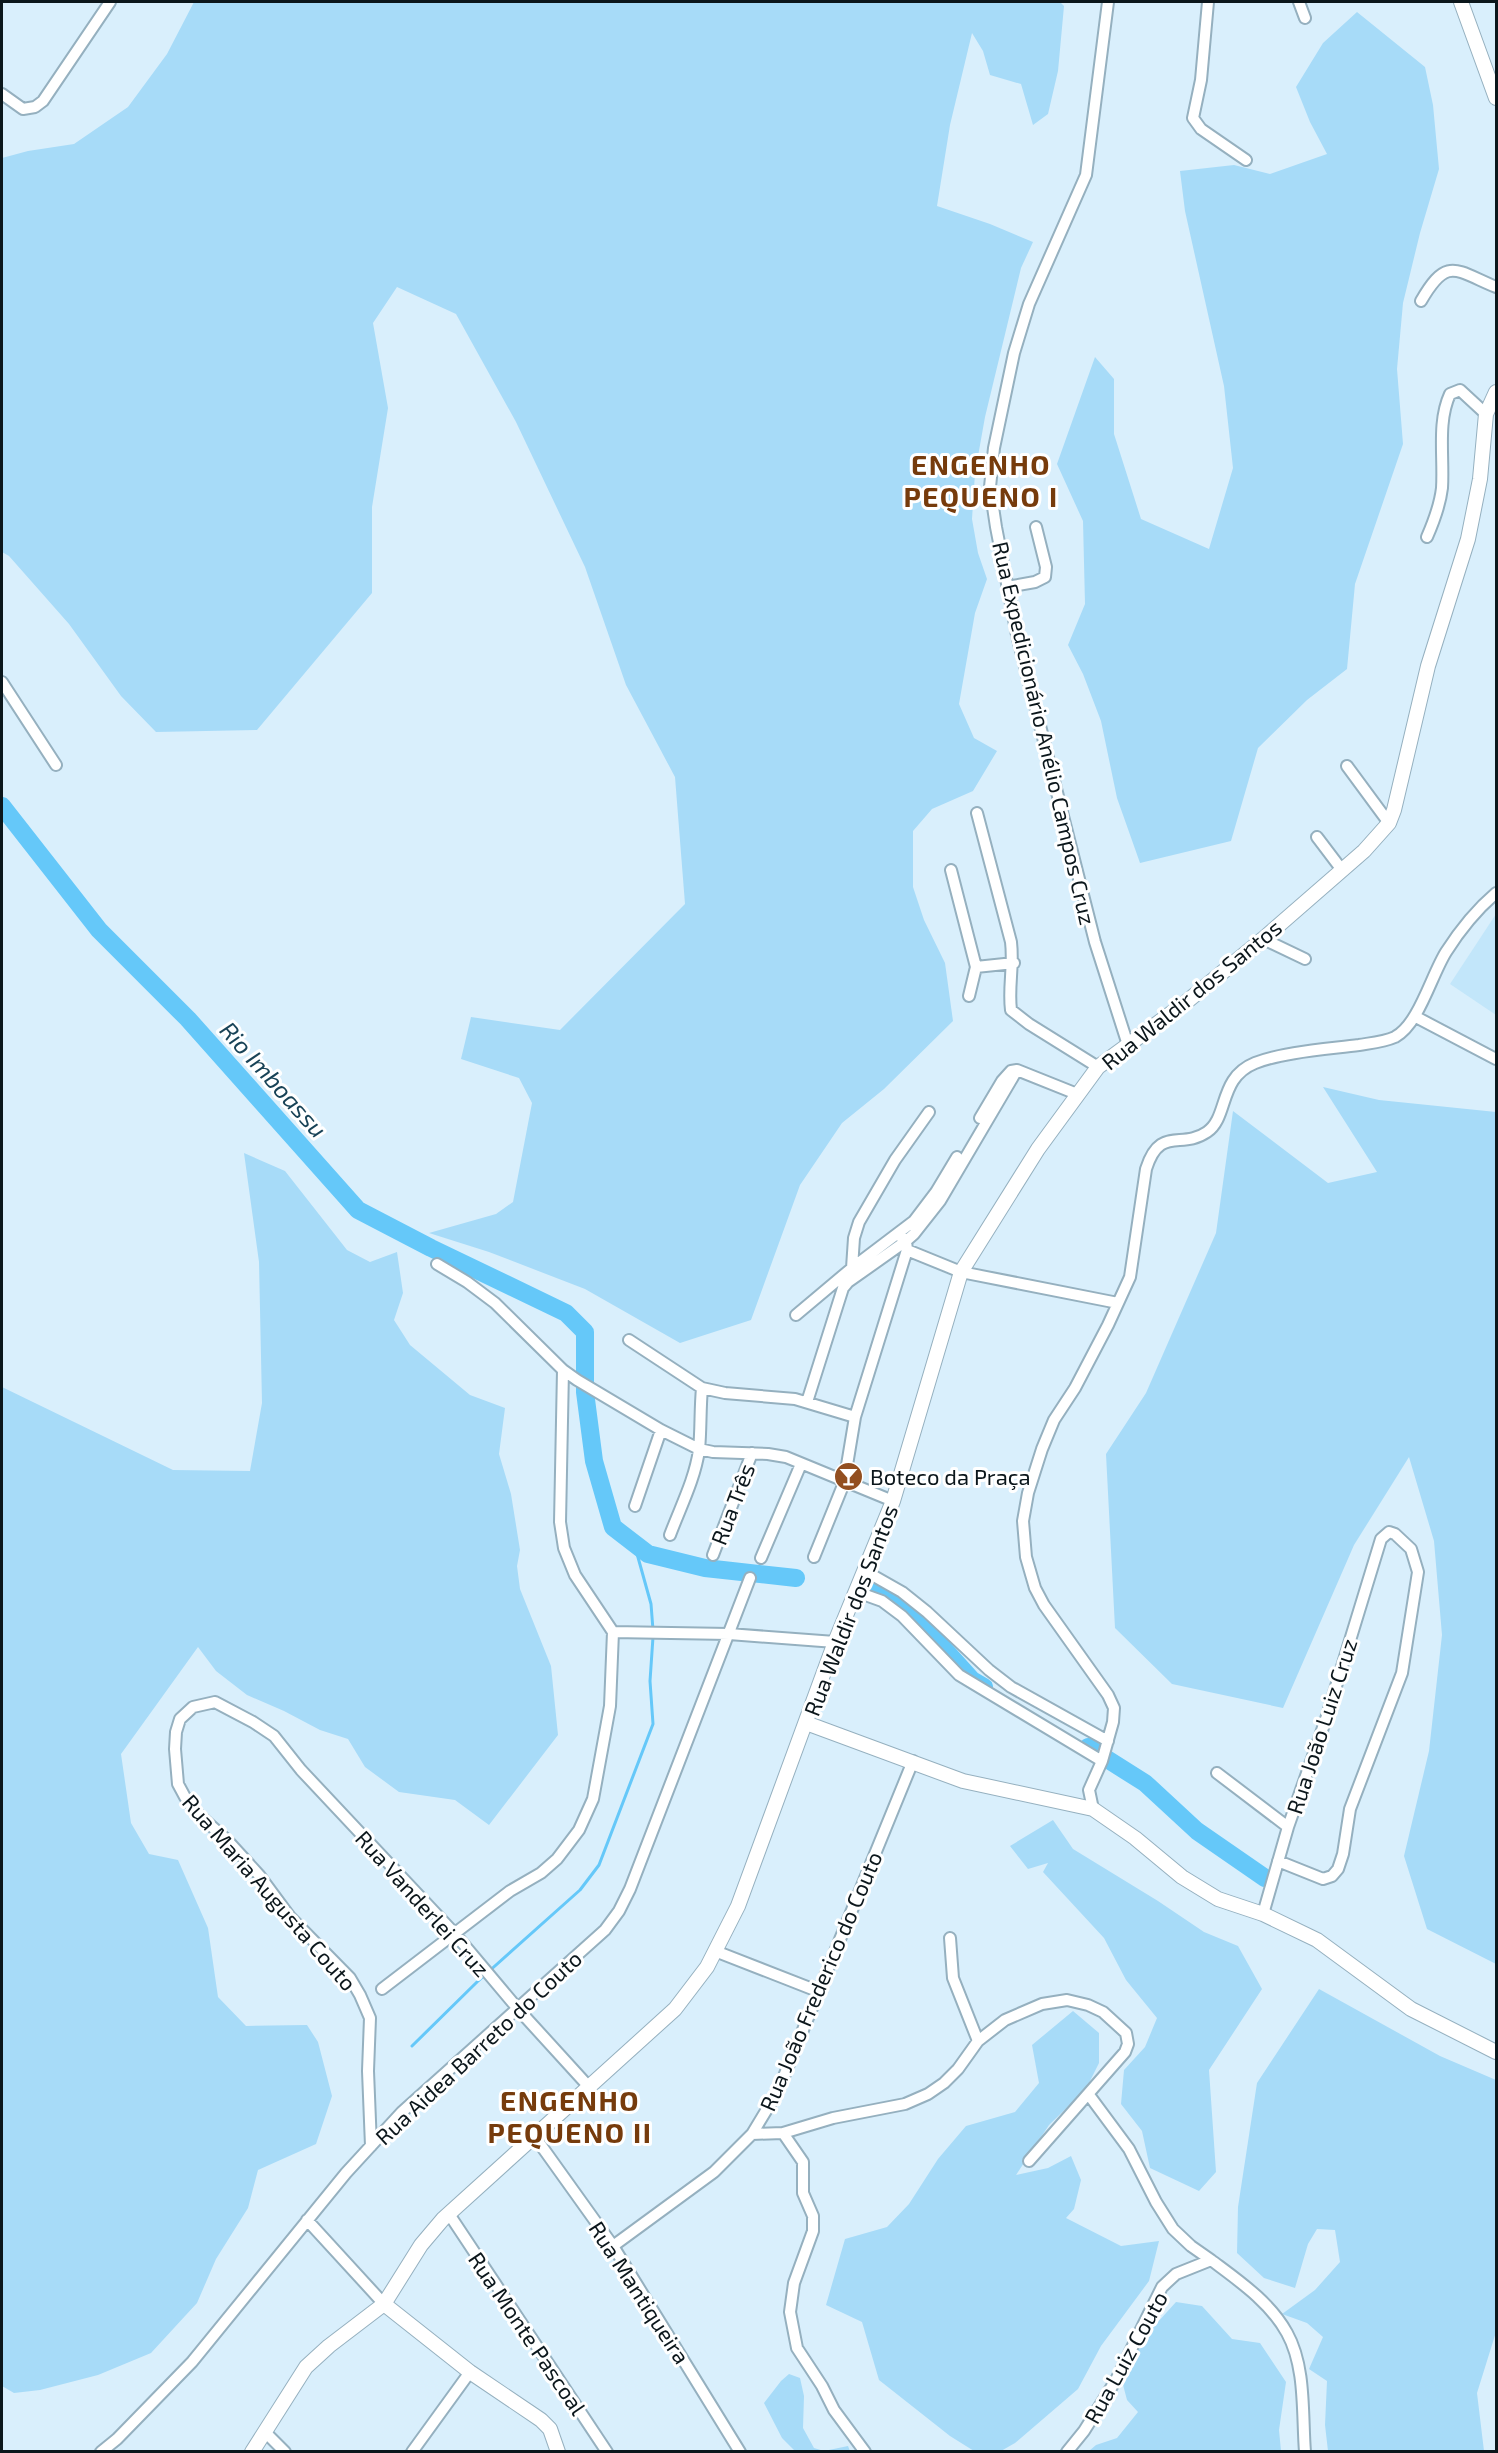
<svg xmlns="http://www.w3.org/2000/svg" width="1498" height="2453" font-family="'Exo 2',sans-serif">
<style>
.built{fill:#c2e6fa}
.green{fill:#a7dbf8}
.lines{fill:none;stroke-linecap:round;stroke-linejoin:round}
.stream{stroke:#65c8f9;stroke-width:3}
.river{stroke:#65c8f9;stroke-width:18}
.minor-casing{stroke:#95b0bf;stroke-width:14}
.tertiary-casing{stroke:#95b0bf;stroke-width:16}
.minor{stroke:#fff;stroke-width:10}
.tertiary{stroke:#fff;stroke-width:14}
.labels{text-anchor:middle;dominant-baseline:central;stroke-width:6;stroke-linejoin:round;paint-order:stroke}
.street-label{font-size:22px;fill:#0b161b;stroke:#fff}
.poi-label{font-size:22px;fill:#0b161b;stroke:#fff;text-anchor:start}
.water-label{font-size:24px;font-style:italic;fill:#184357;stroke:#fff}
.district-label{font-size:28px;font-weight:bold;letter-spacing:1.5px;fill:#763b0c;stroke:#fff}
</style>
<rect width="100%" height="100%" fill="#d9effc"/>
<!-- built -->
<path class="built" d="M1496 914V1015L1450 984Z"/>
<!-- green -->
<path class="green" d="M194 2H1060L1064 6 1058 71 1048 114 1033 125 1021 84 990 75 983 51 972 33 950 125 937 206 990 224 1033 242 1021 268 985 417 975 473 972 519 978 553 987 579 975 613 959 704 974 738 997 751 973 791 932 809 913 831V887L924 920 945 963 953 1021 884 1089 842 1123 800 1185 751 1320 680 1343 585 1289 489 1252 429 1233 496 1214 513 1202 532 1103 519 1078 461 1059 471 1017 560 1030 685 904 675 777 626 685 585 567 516 422 456 314 397 287 373 323 388 408 372 507V593L257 730 156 732 121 696 69 624 9 556 2 552V158L28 151 74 144 128 107 167 54Z
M1357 12 1425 67 1433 105 1439 169 1420 233 1403 303 1397 369 1403 444 1355 584 1347 669 1307 700 1258 748 1231 841 1140 863 1117 798 1101 721 1083 674 1068 645 1085 604 1083 521 1057 464 1095 357 1114 379V434L1141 519 1209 549 1233 468 1224 386 1185 211 1180 171 1234 165 1270 174 1327 154 1310 122 1296 87 1323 43Z
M1323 1087 1379 1100 1496 1112V1964L1427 1929 1404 1856 1429 1751 1442 1635 1434 1541 1409 1457 1354 1545 1283 1708 1172 1684 1115 1628 1106 1454 1146 1393 1216 1233 1233 1111 1328 1183 1377 1172Z
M244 1153 285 1171 347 1250 370 1262 397 1252 403 1293 394 1320 410 1345 470 1395 505 1408 499 1454 511 1494 520 1550 517 1566 520 1589 551 1666 558 1735 489 1825 455 1800 399 1792 365 1767 348 1739 320 1730 284 1711 247 1695 216 1671 198 1647 121 1754 131 1823 149 1854 178 1860 208 1928 218 1997 246 2026 307 2025 318 2042 332 2096 316 2144 258 2170 248 2208 216 2259 197 2303 151 2353 98 2375 40 2390 14 2393 2 2386V1387L173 1470 250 1471 262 1403 259 1262Z
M1053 1820 1073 1849 1158 1901 1204 1932 1238 1946 1262 1989 1209 2070 1216 2172 1199 2191 1150 2168 1142 2131 1121 2104 1124 2070 1145 2047 1157 2018 1126 1980 1104 1938 1043 1872 1048 1863 1028 1869 1010 1846Z
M1319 1989 1440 2056 1496 2080V2332L1477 2393 1484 2451H1328L1325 2425 1327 2381 1309 2369 1323 2337 1307 2323 1282 2314 1315 2290 1340 2262 1335 2230 1317 2229 1308 2244 1295 2288 1264 2278 1237 2253 1238 2207 1257 2083Z
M1073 2011 1099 2033V2063L1086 2089 1049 2125 1016 2175 1048 2168 1071 2156 1081 2180 1074 2209 1066 2218 1121 2246 1159 2241 1149 2281 1101 2346 1078 2389 1015 2443 1001 2451H974L950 2436 879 2380 862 2322 826 2305 845 2239 887 2227 909 2204 938 2159 966 2126 1015 2112 1039 2083 1032 2045Z
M1176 2302 1202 2306 1232 2339 1260 2343 1286 2382 1279 2430 1281 2451H1089L1096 2445 1117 2438 1138 2412 1127 2400 1122 2381 1147 2334Z
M789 2374 800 2378 804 2396 803 2428 814 2448 824 2451 848 2446 850 2451H795L782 2438 764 2403 781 2381Z"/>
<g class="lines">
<!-- stream -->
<path class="stream" d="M634 1543 651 1604 653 1630
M412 2046 477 1982 580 1890 599 1865 653 1724 650 1681 653 1637"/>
<!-- river -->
<path class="river" d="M2 806 99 930 188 1019 358 1210 431 1248 566 1313 585 1332V1392L594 1461 613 1527 648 1554 705 1568 796 1578
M871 1586 926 1629 972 1680 984 1687
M1088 1747 1145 1783 1197 1831 1265 1878"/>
<defs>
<path id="minor" d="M1108 2 1086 175 1029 304 1014 353 994 448 990 487 996 527 1017 635 1095 942 1128 1045
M1208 2 1201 80 1193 118 1201 129 1246 160
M1299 2 1305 18
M2 94 23 109 35 107 43 101 110 2
M1421 301C1447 256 1455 270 1496 287
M1427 537C1434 521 1440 505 1442 488 1444 457 1437 422 1450 394L1460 390 1486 414
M1007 587 1035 582 1045 577 1046 567 1036 527
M2 682 56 765
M1347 766 1389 823
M977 813 1011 942C1014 967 1008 987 1011 1010L1029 1024 1098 1067
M1317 837 1342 870
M951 870 976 967 969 996
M1263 939 1305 959
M976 967 1014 963
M1416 1017 1496 1059
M980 1118 1002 1081 1011 1071 1017 1070 1077 1094
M907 1250 961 1272 1118 1303
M437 1264 467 1282 495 1303 563 1370 577 1380 661 1430 699 1449 713 1452 768 1454 786 1457 893 1501
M852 1268 854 1238 859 1222 895 1160 929 1112
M796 1315 852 1268 914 1221 936 1192 957 1157
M629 1340 702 1388 725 1393 795 1399 855 1417
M807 1402 843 1288 848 1282 906 1241 901 1237
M635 1506 661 1430
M670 1535C680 1508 695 1479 699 1450 701 1430 700 1409 702 1388
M713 1555 752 1453
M814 1557 844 1483 855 1417 907 1250 906 1241 914 1234 940 1201 1017 1070
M761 1558 801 1464
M865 1571 902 1592 927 1612 989 1670 1011 1687 1108 1741
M857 1592 882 1601 902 1616 959 1675 1102 1761
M613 1632 729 1634 835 1642
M1217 1773 1288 1827
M1093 1809 1089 1790 1102 1761 1113 1722 1114 1708 1108 1695 1044 1605 1035 1588 1026 1557 1023 1521 1028 1493 1042 1449 1054 1420 1075 1388 1108 1325 1130 1277 1146 1169C1160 1125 1181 1150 1207 1132 1229 1117 1218 1078 1255 1063 1283 1052 1329 1049 1359 1045 1371 1043 1384 1042 1395 1037 1419 1024 1431 976 1446 952 1460 930 1476 910 1496 893
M1263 1914 1288 1827 1326 1719 1381 1539 1389 1532 1395 1534 1411 1549 1418 1572 1402 1673 1350 1809 1343 1854 1338 1869 1332 1876 1323 1879 1278 1861
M950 1938 953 1978 978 2041
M715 1951 820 1992
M382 1989 510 1891 541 1873 557 1859 579 1830 593 1799 610 1706 613 1632 575 1575 564 1548 560 1522 563 1370
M1089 2095 1129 2149 1156 2202 1173 2229 1191 2246 1211 2260
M783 2133 803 2162V2193L813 2216V2231L794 2283 790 2312 797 2348 822 2386 834 2410 865 2452
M752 2134 783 2133 833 2118 905 2104 928 2094 944 2083 958 2069 978 2041 1005 2020 1042 2004 1067 2000 1088 2005 1103 2012 1126 2033 1128 2044 1125 2052 1029 2161
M535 2137 613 2246 740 2452
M371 2146 368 2071 370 2018 360 1995 350 1978 290 1917 259 1875 228 1841 199 1815 185 1797 178 1784 175 1749 176 1732 180 1719 193 1707 215 1702 253 1722 274 1736 301 1770 455 1934 518 2009 590 2088
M449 2214 607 2452
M307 2220 384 2304
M613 2246 714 2172 752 2134 778 2091 913 1761
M265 2432 285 2452
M101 2452 117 2439 192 2362 346 2173 402 2112 605 1930 619 1911 630 1889 750 1578
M412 2452 470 2372
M1067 2452 1084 2431 1116 2380 1162 2287 1176 2274 1211 2260C1239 2281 1270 2302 1287 2333 1306 2367 1302 2414 1305 2452"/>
<path id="tertiary" d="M1461 2 1496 98
M806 1723 963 1781 1093 1809 1135 1838 1182 1877 1218 1899 1263 1914 1317 1940 1411 2009 1496 2052
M384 2304 470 2372 541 2420 550 2429 558 2452
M252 2452 306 2367 329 2346 384 2304 421 2245 443 2219 675 2009 707 1967 738 1906 835 1642 893 1501 961 1272 1038 1149 1098 1067 1185 1003 1263 939 1364 851 1389 823 1394 810 1428 666 1468 539 1480 479 1486 414 1496 392"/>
</defs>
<!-- minor casing -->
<use href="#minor" class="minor-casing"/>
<!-- tertiary casing -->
<use href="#tertiary" class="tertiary-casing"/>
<!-- minor -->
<use href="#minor" class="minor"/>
<!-- tertiary -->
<use href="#tertiary" class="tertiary"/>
</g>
<!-- icons -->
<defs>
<symbol id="bar-disc" viewBox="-11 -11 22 22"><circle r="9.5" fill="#934f20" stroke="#fff"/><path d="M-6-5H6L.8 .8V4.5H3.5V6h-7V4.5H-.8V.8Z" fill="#fff"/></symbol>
</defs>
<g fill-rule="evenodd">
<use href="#bar-disc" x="832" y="1460" width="33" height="33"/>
</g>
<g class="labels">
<!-- street labels -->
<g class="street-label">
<text transform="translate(1045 733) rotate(77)">Rua Expedicionário Anélio Campos Cruz</text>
<text transform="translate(1191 994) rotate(-39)">Rua Waldir dos Santos</text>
<text transform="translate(732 1504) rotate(-69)">Rua Três</text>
<text transform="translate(850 1610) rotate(-69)">Rua Waldir dos Santos</text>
<text transform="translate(1321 1726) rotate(-72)">Rua João Luiz Cruz</text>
<text transform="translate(270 1892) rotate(49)">Rua Maria Augusta Couto</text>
<text transform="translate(423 1903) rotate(48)">Rua Vanderlei Cruz</text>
<text transform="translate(820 1981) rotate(-67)">Rua João Frederico do Couto</text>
<text transform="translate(478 2047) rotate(-43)">Rua Aidea Barreto do Couto</text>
<text transform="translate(640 2292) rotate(57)">Rua Mantiqueira</text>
<text transform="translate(528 2333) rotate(56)">Rua Monte Pascoal</text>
<text transform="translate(1125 2357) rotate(-61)">Rua Luiz Couto</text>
</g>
<!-- poi labels -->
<g class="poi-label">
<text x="870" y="1476">Boteco da Praça</text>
</g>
<!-- water labels -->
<g class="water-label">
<text transform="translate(274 1079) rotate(48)">Rio Imboassu</text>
</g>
<!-- district labels -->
<g class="district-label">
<text x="981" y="464">ENGENHO<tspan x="981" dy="32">PEQUENO I</tspan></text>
<text x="570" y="2100">ENGENHO<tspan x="570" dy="32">PEQUENO II</tspan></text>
</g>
</g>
<!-- border -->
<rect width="1498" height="2453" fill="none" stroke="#0b161b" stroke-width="6"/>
</svg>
